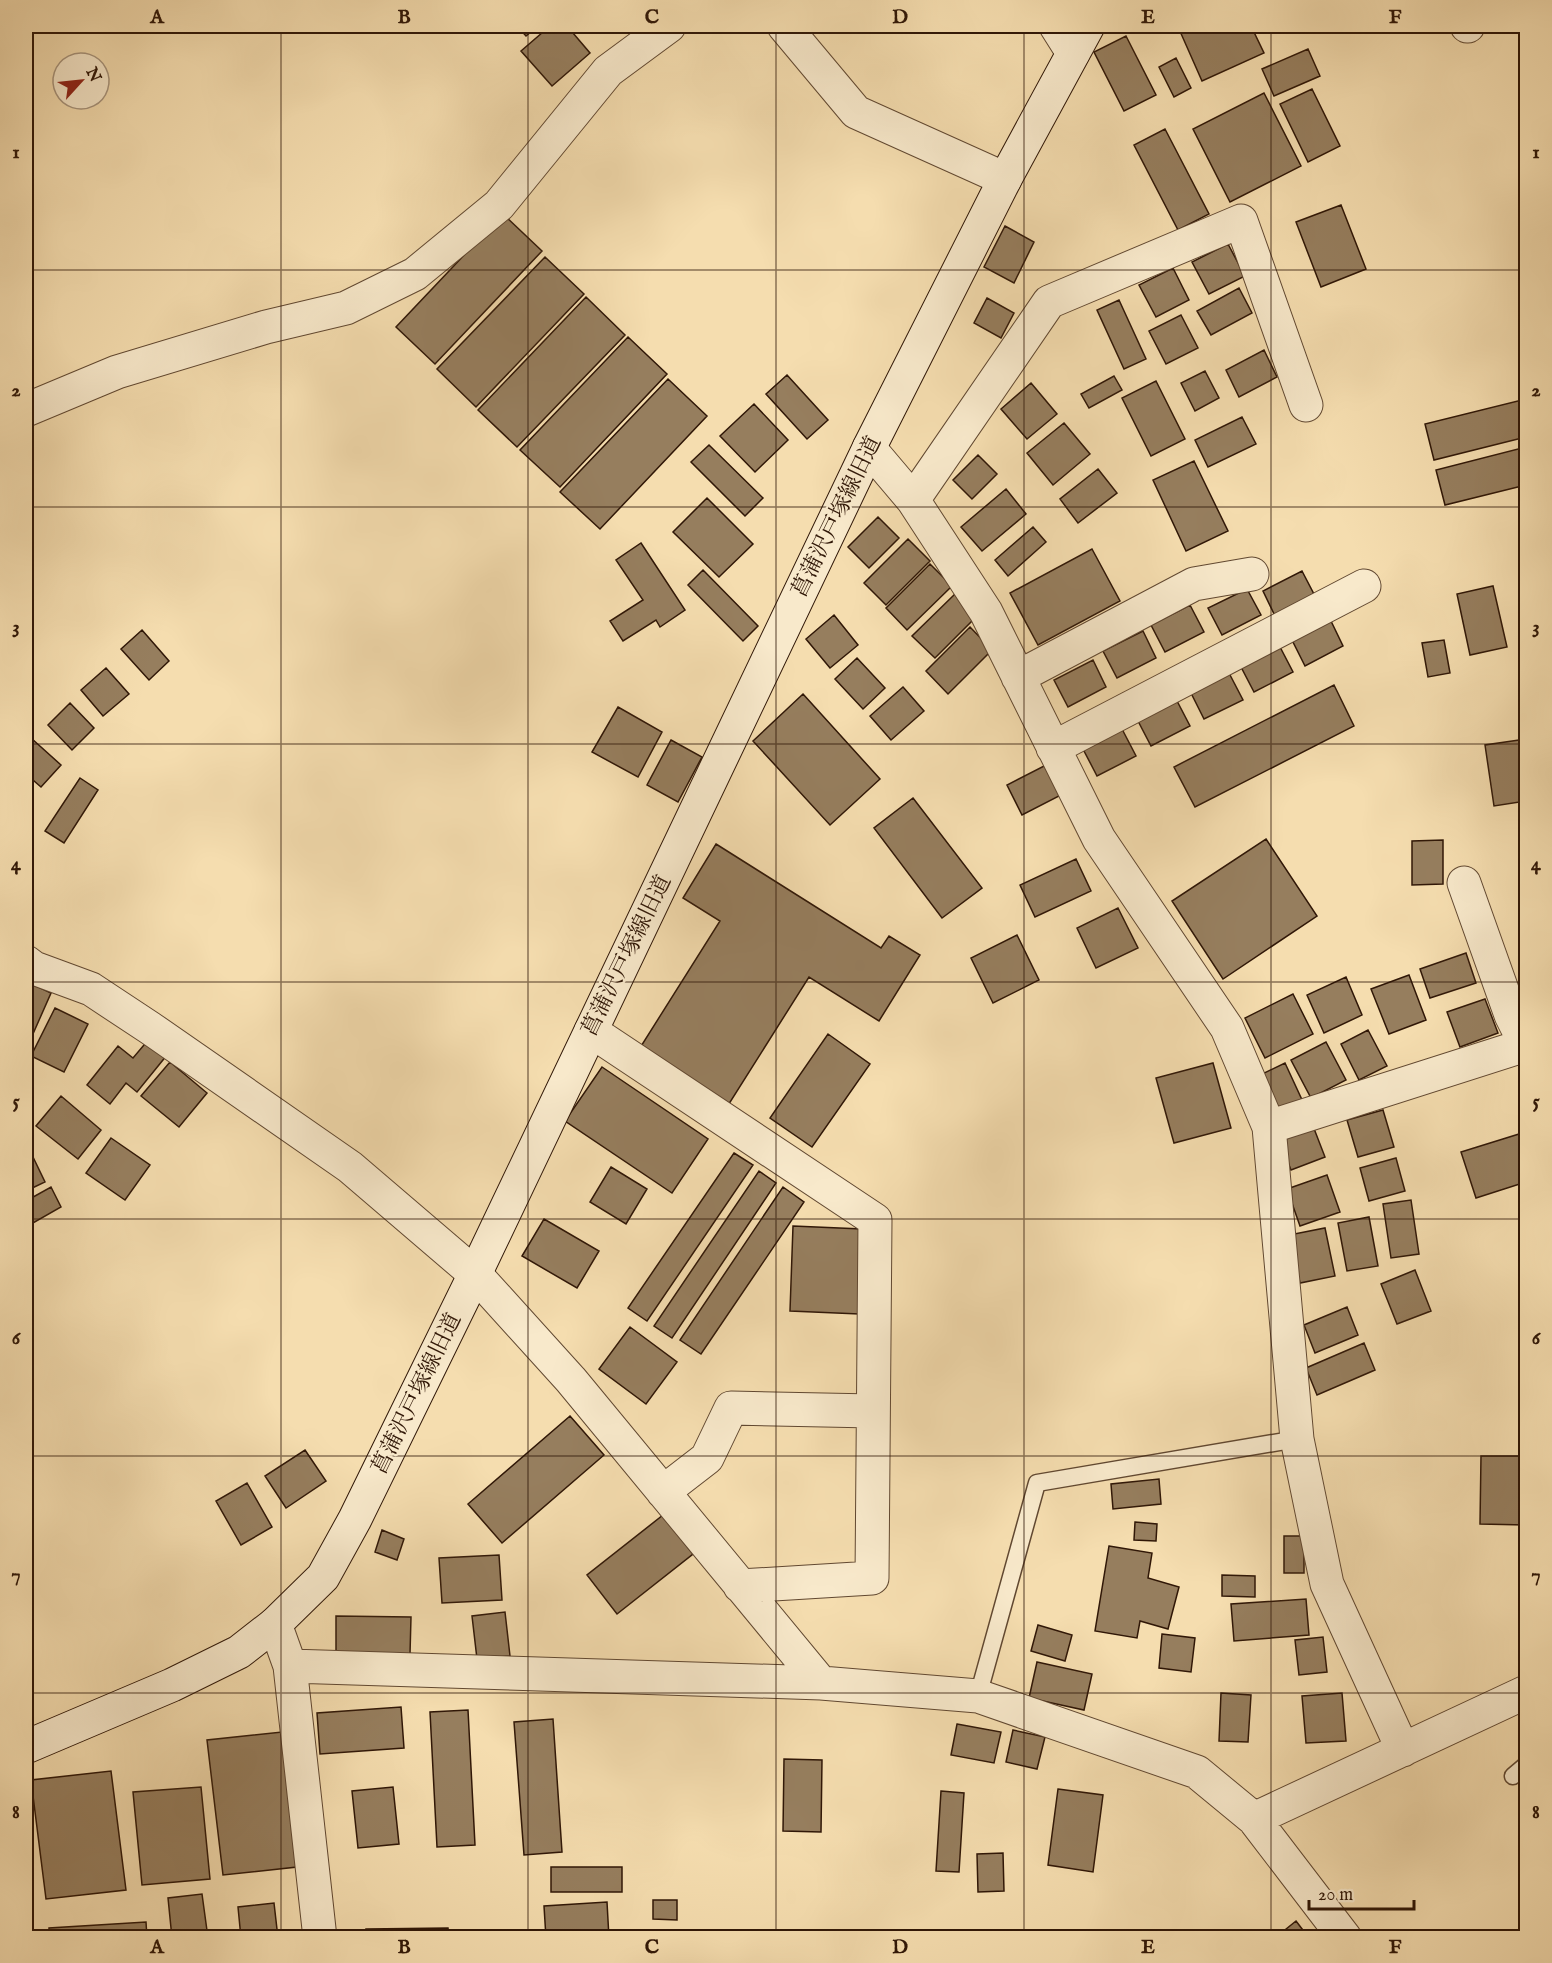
<svg xmlns="http://www.w3.org/2000/svg" width="1552" height="1963" font-family="'IM FELL English','Noto Serif JP',serif">
<style>
.building{fill:#967e5e;stroke:#301707;stroke-width:1.5}
.lines{fill:none;stroke-linecap:round;stroke-linejoin:round}
.lane-casing{stroke:#614831;stroke-width:19}
.street-casing{stroke:#614831;stroke-width:35}
.secondary-casing{stroke:#301707;stroke-width:35}
.lane{stroke:#f8e9cb;stroke-width:16}
.street{stroke:#f8e9cb;stroke-width:33}
.secondary{stroke:#f8e9cb;stroke-width:33}
.grid{fill:none;stroke:#301707;stroke-width:1.5;stroke-opacity:0.55}
.labels{text-anchor:middle;dominant-baseline:central;stroke-width:4.5;stroke-linejoin:round;paint-order:stroke}
.street-label{font-size:22px;fill:#301707;stroke:#f8e9cb}
.neatline{fill:none;stroke:#301707;stroke-width:2}
.grid-label{font-size:20px;text-anchor:middle;font-weight:bold;fill:#301707}
</style>
<rect width="100%" height="100%" fill="#f5ddaf"/>
<filter id="stains"><feTurbulence type="fractalNoise" baseFrequency=".00333" numOctaves="4"/><feColorMatrix values="0 0 0 0 .2 0 0 0 0 .09 0 0 0 0 .02 0 0 0 .5 -.17"/></filter>
<radialGradient id="worn" r=".72"><stop offset=".6" stop-color="#630" stop-opacity="0"/><stop offset="1" stop-color="#630" stop-opacity=".3"/></radialGradient>
<!-- building -->
<path class="building" d="M517 26H538L526 36Z
M550 26H567L590 53 552 86 521 51Z
M1187 26H1251L1264 53 1202 81 1179 29Z
M1126 36 1156 95 1124 111 1094 52Z
M1308 49 1320 76 1274 96 1262 69Z
M1176 58 1191 88 1174 97 1159 67Z
M1312 89 1340 146 1308 162 1280 104Z
M1264 93 1301 166 1230 202 1193 129Z
M1165 129 1209 214 1178 230 1134 145Z
M1341 205 1366 269 1321 287 1296 222Z
M503 214 542 251 435 364 396 327Z
M1005 226 1034 242 1014 283 984 267Z
M1228 244 1245 276 1209 294 1192 262Z
M545 257 584 294 476 407 437 369Z
M1173 268 1189 300 1156 317 1139 285Z
M1239 288 1252 313 1211 335 1197 311Z
M586 297 625 335 517 447 478 410Z
M987 298 1014 313 1001 338 974 323Z
M1119 300 1146 359 1124 369 1097 310Z
M1181 315 1198 348 1166 364 1149 331Z
M628 337 667 374 560 487 520 450Z
M1264 350 1277 377 1239 397 1226 370Z
M1205 371 1219 398 1195 411 1181 383Z
M787 375 828 420 807 439 766 394Z
M1114 376 1122 390 1089 408 1081 394Z
M668 379 707 416 600 529 560 492Z
M1156 381 1185 439 1151 456 1122 398Z
M1031 383 1057 414 1027 439 1001 409Z
M1526 399V437L1434 460 1425 424Z
M754 404 788 440 755 472 720 436Z
M1242 417 1256 444 1208 467 1195 440Z
M1064 423 1090 454 1053 485 1027 453Z
M709 445 763 498 745 516 691 462Z
M1526 447V485L1445 505 1436 470Z
M978 455 997 474 972 499 953 480Z
M1194 461 1228 531 1186 551 1153 480Z
M1098 469 1117 493 1078 523 1060 499Z
M1006 489 1026 514 982 551 961 527Z
M707 498 753 544 719 577 673 532Z
M878 517 899 538 869 568 848 547Z
M1033 527 1046 542 1008 576 995 560Z
M908 539 930 561 886 605 864 583Z
M641 543 685 610 660 627 656 620 623 641 610 621 643 600 616 560Z
M1092 549 1120 601 1038 645 1010 593Z
M930 564 952 586 907 630 886 608Z
M703 570 758 626 743 641 688 585Z
M1302 571 1316 598 1276 618 1263 591Z
M1493 586 1507 647 1470 655 1457 594Z
M1247 589 1261 615 1222 635 1208 608Z
M957 592 979 614 935 658 912 636Z
M1190 605 1204 632 1165 652 1151 625Z
M834 615 858 645 830 668 806 639Z
M1330 619 1343 646 1305 666 1291 638Z
M970 627 992 650 948 694 926 671Z
M142 630 169 661 149 680 121 649Z
M1143 631 1156 658 1117 678 1103 651Z
M1444 640 1450 673 1428 677 1422 643Z
M1279 645 1293 672 1254 692 1240 665Z
M857 658 885 688 863 709 835 679Z
M1093 660 1106 687 1068 707 1054 680Z
M106 668 129 694 103 716 81 690Z
M1229 673 1243 700 1204 719 1191 693Z
M1334 685 1354 726 1195 807 1174 767Z
M903 687 924 711 891 740 870 716Z
M803 694 880 779 830 825 753 741Z
M1176 699 1190 726 1151 746 1137 719Z
M70 703 94 728 72 750 48 725Z
M618 707 662 732 638 777 592 752Z
M1122 729 1136 756 1097 776 1083 749Z
M31 738 61 765 41 787 26 774V744Z
M1526 739V801L1494 806 1485 745Z
M671 740 702 757 678 802 647 785Z
M1046 765 1061 795 1022 815 1007 785Z
M80 778 98 790 64 843 45 831Z
M913 798 982 888 942 918 874 828Z
M1266 839 1317 916 1223 979 1172 901Z
M1443 840V884L1412 885V841Z
M716 844 881 948 889 936 920 955 879 1021 809 977 727 1107 638 1051 720 921 683 898Z
M1076 859 1091 891 1035 917 1020 885Z
M1118 908 1138 948 1096 968 1077 928Z
M1017 935 1039 980 993 1003 971 958Z
M1466 953 1476 983 1430 998 1420 969Z
M1409 975 1426 1020 1389 1034 1371 989Z
M1346 977 1362 1015 1324 1033 1307 995Z
M26 981 51 993 29 1043 26 1041Z
M1293 994 1313 1034 1265 1058 1245 1018Z
M1485 999 1498 1033 1460 1047 1447 1012Z
M55 1008 88 1024 64 1072 31 1056Z
M1368 1030 1387 1066 1359 1080 1341 1044Z
M828 1034 870 1064 812 1147 770 1118Z
M149 1039 167 1055 137 1092 126 1083 110 1104 87 1085 118 1046 133 1058Z
M1326 1042 1346 1080 1311 1098 1291 1060Z
M170 1062 207 1093 179 1127 141 1096Z
M1213 1063 1231 1128 1174 1143 1156 1078Z
M1285 1063 1303 1102 1276 1115 1258 1076Z
M602 1067 708 1139 672 1193 565 1121Z
M61 1096 101 1130 78 1159 36 1126Z
M1383 1110 1394 1147 1358 1157 1347 1120Z
M1313 1126 1325 1157 1291 1170 1279 1139Z
M1519 1134 1526 1158V1182L1476 1198 1461 1152Z
M111 1138 150 1165 125 1200 86 1173Z
M734 1153 753 1165 647 1321 628 1308Z
M33 1157 45 1182 26 1191V1161Z
M1396 1158 1405 1191 1369 1201 1360 1168Z
M611 1167 647 1189 626 1224 590 1202Z
M759 1171 776 1183 672 1338 654 1326Z
M1327 1175 1340 1212 1300 1226 1287 1189Z
M51 1187 61 1207 26 1227V1201Z
M783 1187 804 1202 701 1354 680 1340Z
M1411 1200 1419 1254 1391 1258 1383 1204Z
M1369 1217 1378 1266 1347 1271 1338 1223Z
M544 1219 599 1251 577 1288 522 1256Z
M793 1226 862 1229 859 1314 790 1311Z
M1325 1228 1335 1276 1300 1283 1289 1235Z
M1415 1270 1431 1311 1397 1324 1381 1284Z
M1347 1307 1358 1335 1315 1353 1304 1325Z
M630 1327 677 1362 646 1404 599 1369Z
M1364 1343 1375 1370 1317 1395 1306 1368Z
M570 1416 604 1455 502 1543 468 1504Z
M305 1450 326 1481 286 1508 265 1476Z
M1481 1456H1526V1525L1480 1524Z
M1159 1479 1161 1504 1113 1509 1111 1484Z
M247 1483 272 1527 241 1545 216 1501Z
M663 1515 693 1554 617 1614 587 1575Z
M1135 1522 1157 1524 1156 1541 1134 1540Z
M382 1530 404 1539 397 1560 375 1552Z
M1284 1536H1304V1573H1284Z
M1109 1546 1152 1553 1148 1578 1179 1587 1168 1629 1140 1621 1137 1638 1095 1631Z
M499 1555 502 1600 442 1603 439 1558Z
M1222 1575 1255 1576V1597L1222 1596Z
M1306 1599 1309 1635 1234 1641 1231 1604Z
M505 1612 510 1656 477 1659 472 1616Z
M336 1616 411 1617 410 1654 336 1653Z
M1038 1625 1072 1635 1065 1661 1031 1651Z
M1162 1634 1195 1638 1191 1672 1159 1668Z
M1323 1637 1327 1672 1299 1675 1295 1640Z
M1037 1662 1092 1674 1084 1710 1029 1698Z
M1221 1693 1251 1695 1248 1742 1219 1741Z
M1342 1693 1346 1741 1306 1743 1302 1696Z
M401 1707 404 1748 320 1754 317 1713Z
M468 1710 475 1845 437 1847 430 1712Z
M553 1719 562 1852 524 1855 514 1722Z
M957 1724 1001 1732 994 1763 951 1755Z
M1013 1730 1045 1737 1037 1769 1006 1762Z
M282 1732 297 1867 223 1875 207 1740Z
M784 1759 822 1760 821 1832 783 1831Z
M111 1771 126 1890 46 1899 31 1780Z
M201 1787 210 1879 142 1885 133 1792Z
M393 1787 399 1844 358 1848 352 1791Z
M1058 1789 1103 1795 1093 1872 1048 1865Z
M941 1791 964 1793 959 1872 936 1871Z
M1003 1853 1004 1891 978 1892 977 1854Z
M551 1867H622V1892H551Z
M202 1894 208 1938H172L168 1898Z
M653 1900H677V1920L653 1919Z
M607 1902 609 1938H546L544 1906Z
M274 1903 278 1938H241L238 1907Z
M1296 1921 1309 1938H1275Z
M146 1922 147 1938H49V1928Z
M448 1928 449 1938H367L366 1929Z"/>
<g class="lines">
<defs>
<path id="lane" d="M978 1696 1037 1483 1297 1439
M1513 1776 1526 1765"/>
<path id="street" d="M784 26 856 112 1005 179
M1056 26 1073 53
M1467 26H1468
M26 410 117 372 266 327 346 308 415 274 499 205 608 71 669 26
M869 448 913 500 986 612 1099 839 1227 1028 1269 1127 1297 1439 1327 1584 1403 1750
M913 500 1049 302 1241 221 1306 405
M1018 677 1194 584 1252 574
M1053 748 1364 586
M1464 883 1511 1015 1526 1045
M26 962 34 968 91 989 150 1028 350 1167 475 1274 571 1380 821 1683
M591 1031 875 1220 872 1578 740 1586
M1269 1127 1526 1045
M663 1492 707 1458 731 1408 873 1411
M275 1624 290 1666 320 1938
M290 1666 821 1683 978 1696 1197 1772 1254 1819 1526 1692
M1254 1819 1345 1938"/>
<path id="secondary" d="M26 1747 172 1685 239 1652 275 1624 323 1577 355 1519 475 1274 869 448 1005 179 1088 26"/>
</defs>
<!-- lane casing -->
<use href="#lane" class="lane-casing"/>
<!-- street casing -->
<use href="#street" class="street-casing"/>
<!-- secondary casing -->
<use href="#secondary" class="secondary-casing"/>
<!-- lane -->
<use href="#lane" class="lane"/>
<!-- street -->
<use href="#street" class="street"/>
<!-- secondary -->
<use href="#secondary" class="secondary"/>
</g>
<!-- grid -->
<path class="grid" d="M281 26V1938M528 26V1938M776 26V1938M1024 26V1938M1271 26V1938M26 270H1526M26 507H1526M26 744H1526M26 982H1526M26 1219H1526M26 1456H1526M26 1693H1526"/>
<g class="labels">
<!-- street labels -->
<g class="street-label">
<text transform="translate(837 517) rotate(-64)">菖蒲沢戸塚線旧道</text>
<text transform="translate(627 956) rotate(-64)">菖蒲沢戸塚線旧道</text>
<text transform="translate(417 1394) rotate(-64)">菖蒲沢戸塚線旧道</text>
</g>
</g>
<!-- margin -->
<rect width="1552" height="1963" fill="none" stroke="#f5ddaf" stroke-width="66"/>
<!-- north arrow -->
<g transform="translate(81 81) rotate(63)"><circle r="28" fill="#f8e9cb" stroke="#a8957d" stroke-width="1.5"/>
<path d="M0-4.5L10 22L0 15L-10 22Z" fill="#8f2418"/>
<text y="-9" font-size="16" font-weight="bold" text-anchor="middle" fill="#301707">N</text>
</g>
<!-- scale -->
<path d="M1309 1900v9h105v-9" fill="none" stroke="#301707" stroke-width="3"/>
<text x="1318" y="1900" font-size="18" fill="#301707" stroke="#f8e9cb" stroke-width="4.5" paint-order="stroke">20 m</text>
<rect x="33" y="33" width="1486" height="1897" class="neatline"/>
<g class="grid-label">
<text x="157" y="23">A</text>
<text x="404" y="23">B</text>
<text x="652" y="23">C</text>
<text x="900" y="23">D</text>
<text x="1148" y="23">E</text>
<text x="1395" y="23">F</text>
<text x="16" y="158">1</text>
<text x="1536" y="158">1</text>
<text x="16" y="396">2</text>
<text x="1536" y="396">2</text>
<text x="16" y="633">3</text>
<text x="1536" y="633">3</text>
<text x="16" y="870">4</text>
<text x="1536" y="870">4</text>
<text x="16" y="1107">5</text>
<text x="1536" y="1107">5</text>
<text x="16" y="1344">6</text>
<text x="1536" y="1344">6</text>
<text x="16" y="1581">7</text>
<text x="1536" y="1581">7</text>
<text x="16" y="1818">8</text>
<text x="1536" y="1818">8</text>
<text x="157" y="1953">A</text>
<text x="404" y="1953">B</text>
<text x="652" y="1953">C</text>
<text x="900" y="1953">D</text>
<text x="1148" y="1953">E</text>
<text x="1395" y="1953">F</text>
</g>
<rect width="100%" height="100%" filter="url(#stains)"/>
<rect width="100%" height="100%" fill="url(#worn)"/>
</svg>
